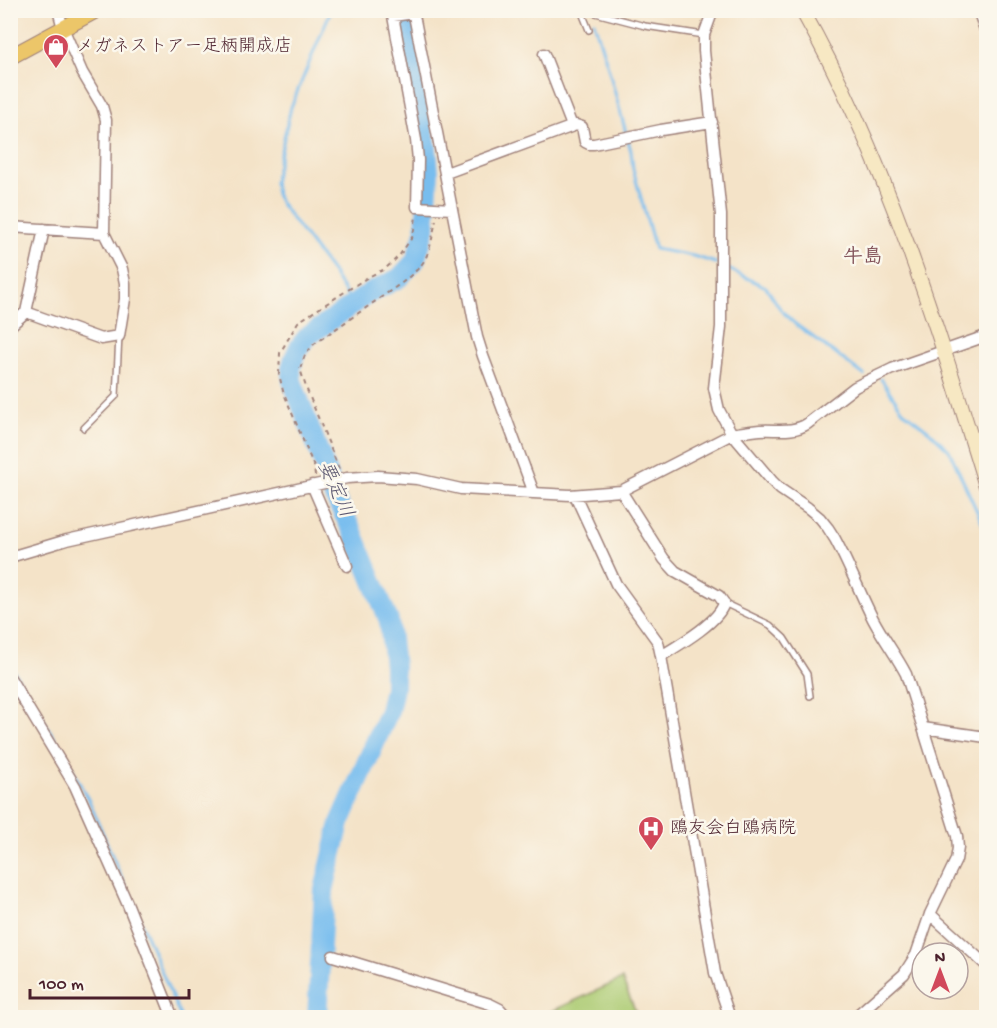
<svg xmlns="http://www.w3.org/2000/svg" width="997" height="1028" font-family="'Gochi Hand','Klee One',sans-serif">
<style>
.green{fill:#abca71;stroke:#7a744e;stroke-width:1.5}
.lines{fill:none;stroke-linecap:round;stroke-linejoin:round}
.stream{stroke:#78bdee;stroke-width:3}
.river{stroke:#78bdee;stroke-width:20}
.lane-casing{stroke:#9f817a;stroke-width:8}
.street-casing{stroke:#9f817a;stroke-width:13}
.secondary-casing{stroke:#9f817a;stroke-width:16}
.primary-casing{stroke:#9f817a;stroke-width:17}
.path{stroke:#9f817a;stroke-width:2;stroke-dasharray:4.5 4.5;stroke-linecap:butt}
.lane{stroke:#fff;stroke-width:5}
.street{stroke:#fff;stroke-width:10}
.secondary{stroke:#f7e8c3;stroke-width:14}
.primary{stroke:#ecc669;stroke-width:15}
.labels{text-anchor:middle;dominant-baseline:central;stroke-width:5;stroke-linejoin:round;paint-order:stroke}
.poi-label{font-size:18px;fill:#4a1f2b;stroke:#fbf7ec;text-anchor:start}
.neighbourhood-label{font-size:20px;font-weight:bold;fill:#825259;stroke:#fbf7ec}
.water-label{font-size:20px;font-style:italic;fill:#5a566f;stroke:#fbf7ec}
</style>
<rect width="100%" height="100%" fill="#fbf7ec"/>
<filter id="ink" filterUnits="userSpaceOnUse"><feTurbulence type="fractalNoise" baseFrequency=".0167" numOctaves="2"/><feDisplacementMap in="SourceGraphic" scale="12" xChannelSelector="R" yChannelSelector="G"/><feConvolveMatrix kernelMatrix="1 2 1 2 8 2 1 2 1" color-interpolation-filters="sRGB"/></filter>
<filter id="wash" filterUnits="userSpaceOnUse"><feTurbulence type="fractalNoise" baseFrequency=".008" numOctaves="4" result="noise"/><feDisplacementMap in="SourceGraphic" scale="24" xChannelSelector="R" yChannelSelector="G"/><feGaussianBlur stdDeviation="1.35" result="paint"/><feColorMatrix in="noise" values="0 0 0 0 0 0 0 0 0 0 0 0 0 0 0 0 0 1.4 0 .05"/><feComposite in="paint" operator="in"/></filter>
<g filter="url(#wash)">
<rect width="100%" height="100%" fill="#f4e3c8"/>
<!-- green -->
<path class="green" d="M622 979 638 1017H539Z"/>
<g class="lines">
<!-- stream -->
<path class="stream" d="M331 10 291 107 274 182 276 194 281 204 332 272 353 305
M594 22 608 67 631 151 633 169 655 249 693 256 716 263
M724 267 766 287 781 310 794 323 864 375
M881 379 903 411 929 431 949 450 986 531
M10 665 65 756 90 803 130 898
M134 906 181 1018"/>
<!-- river -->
<path class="river" d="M317 1018 324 890 340 823 389 711 394 688V666L389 621 353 532 333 494 328 475 292 381 291 368 294 358 299 347 307 337 368 294 399 278 415 261 425 230 429 173 427 148 402 10"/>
</g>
</g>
<g filter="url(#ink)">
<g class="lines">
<defs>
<path id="lane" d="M360 10 374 13 392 11 393 16
M581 10 589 30
M584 10 645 26 704 35
M84 428 116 396 119 336
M724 603 770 625 784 638 807 674 810 696"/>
<path id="street" d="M413 10 477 337 483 356 534 493
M713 10 704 35V51L721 215V327L714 388 719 410 732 434 772 481 780 489 808 508 820 518 828 528 835 539C849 565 860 593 873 619 883 638 896 655 906 674L957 836 958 848 956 860 930 914 916 955 904 974 854 1018
M978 10 986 32
M414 13 393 16 416 140 418 160 417 207 452 209
M544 54 572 126
M446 173 576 125 582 127 585 142 589 144H594L661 130 712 122
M10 227 104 233
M26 312 101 339 119 336 125 299V283L122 269 104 233 106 120 102 106 82 72 63 28 58 10
M10 326 26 312 44 229
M312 485 347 566
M621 491 664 559 675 571 719 596 724 603C719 622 679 645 661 656
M575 495 616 584 658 642 661 656 715 973 730 1018
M10 557 67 540 347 478 378 476 417 479 461 489 570 495 621 491 732 434C741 432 751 431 760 430 777 429 793 433 807 424L855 387 867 381 892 369 986 336
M10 678 75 786 128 905 173 1018
M923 728 986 737
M930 914 986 965
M333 956 490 1004 500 1009 508 1018"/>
<path id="secondary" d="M802 10C886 159 936 323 986 486"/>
<path id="primary" d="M10 57 97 10"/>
</defs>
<!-- lane casing -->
<use href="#lane" class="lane-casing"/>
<!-- street casing -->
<use href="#street" class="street-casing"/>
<!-- secondary casing -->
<use href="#secondary" class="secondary-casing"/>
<!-- primary casing -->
<use href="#primary" class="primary-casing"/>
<!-- path -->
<path class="path" d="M339 469 307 390 300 369 305 355 314 344 403 282C410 276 419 269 424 261 431 249 433 233 436 220
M315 476 314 467 283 391 279 374 280 353 298 322 368 277 385 269 399 256 413 236 416 217"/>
<!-- lane -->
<use href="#lane" class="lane"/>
<!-- street -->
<use href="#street" class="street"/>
<!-- secondary -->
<use href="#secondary" class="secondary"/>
<!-- primary -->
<use href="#primary" class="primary"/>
</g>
</g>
<!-- icons -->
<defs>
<symbol id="shop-pin" viewBox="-11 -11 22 30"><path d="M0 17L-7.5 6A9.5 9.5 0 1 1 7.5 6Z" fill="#d1495b" stroke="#fbf7ec"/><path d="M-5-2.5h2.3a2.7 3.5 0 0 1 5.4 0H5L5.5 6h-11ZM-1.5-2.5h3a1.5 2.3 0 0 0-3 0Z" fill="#fff"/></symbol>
<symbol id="hospital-pin" viewBox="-11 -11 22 30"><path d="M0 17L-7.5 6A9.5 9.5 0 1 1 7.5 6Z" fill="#d1495b" stroke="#fbf7ec"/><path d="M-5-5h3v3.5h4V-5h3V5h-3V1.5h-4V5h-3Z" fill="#fff"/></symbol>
</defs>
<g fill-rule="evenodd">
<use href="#shop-pin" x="41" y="32" width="30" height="40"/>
<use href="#hospital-pin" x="636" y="814" width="30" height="40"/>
</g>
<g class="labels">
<!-- poi labels -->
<g class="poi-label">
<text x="76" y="47">メガネストアー足柄開成店</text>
<text x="670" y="829">鴎友会白鴎病院</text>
</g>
<!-- neighbourhood labels -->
<g class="neighbourhood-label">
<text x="863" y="258">牛島</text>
</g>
<!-- water labels -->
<g class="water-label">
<text transform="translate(334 490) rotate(66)">要定川</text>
</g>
</g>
<!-- margin -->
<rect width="997" height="1028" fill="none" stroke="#fbf7ec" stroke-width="36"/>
<!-- north arrow -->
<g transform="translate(940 971)"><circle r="28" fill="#fbf7ec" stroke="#b4a19f" stroke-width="1.5"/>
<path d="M0-4.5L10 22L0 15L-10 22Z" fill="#d1495b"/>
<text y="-9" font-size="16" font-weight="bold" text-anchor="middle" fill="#4a1f2b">N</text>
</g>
<!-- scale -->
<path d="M30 989v9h159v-9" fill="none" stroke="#4a1f2b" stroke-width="3"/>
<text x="39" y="989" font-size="18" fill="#4a1f2b" stroke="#fbf7ec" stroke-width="4.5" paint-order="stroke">100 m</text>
</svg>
